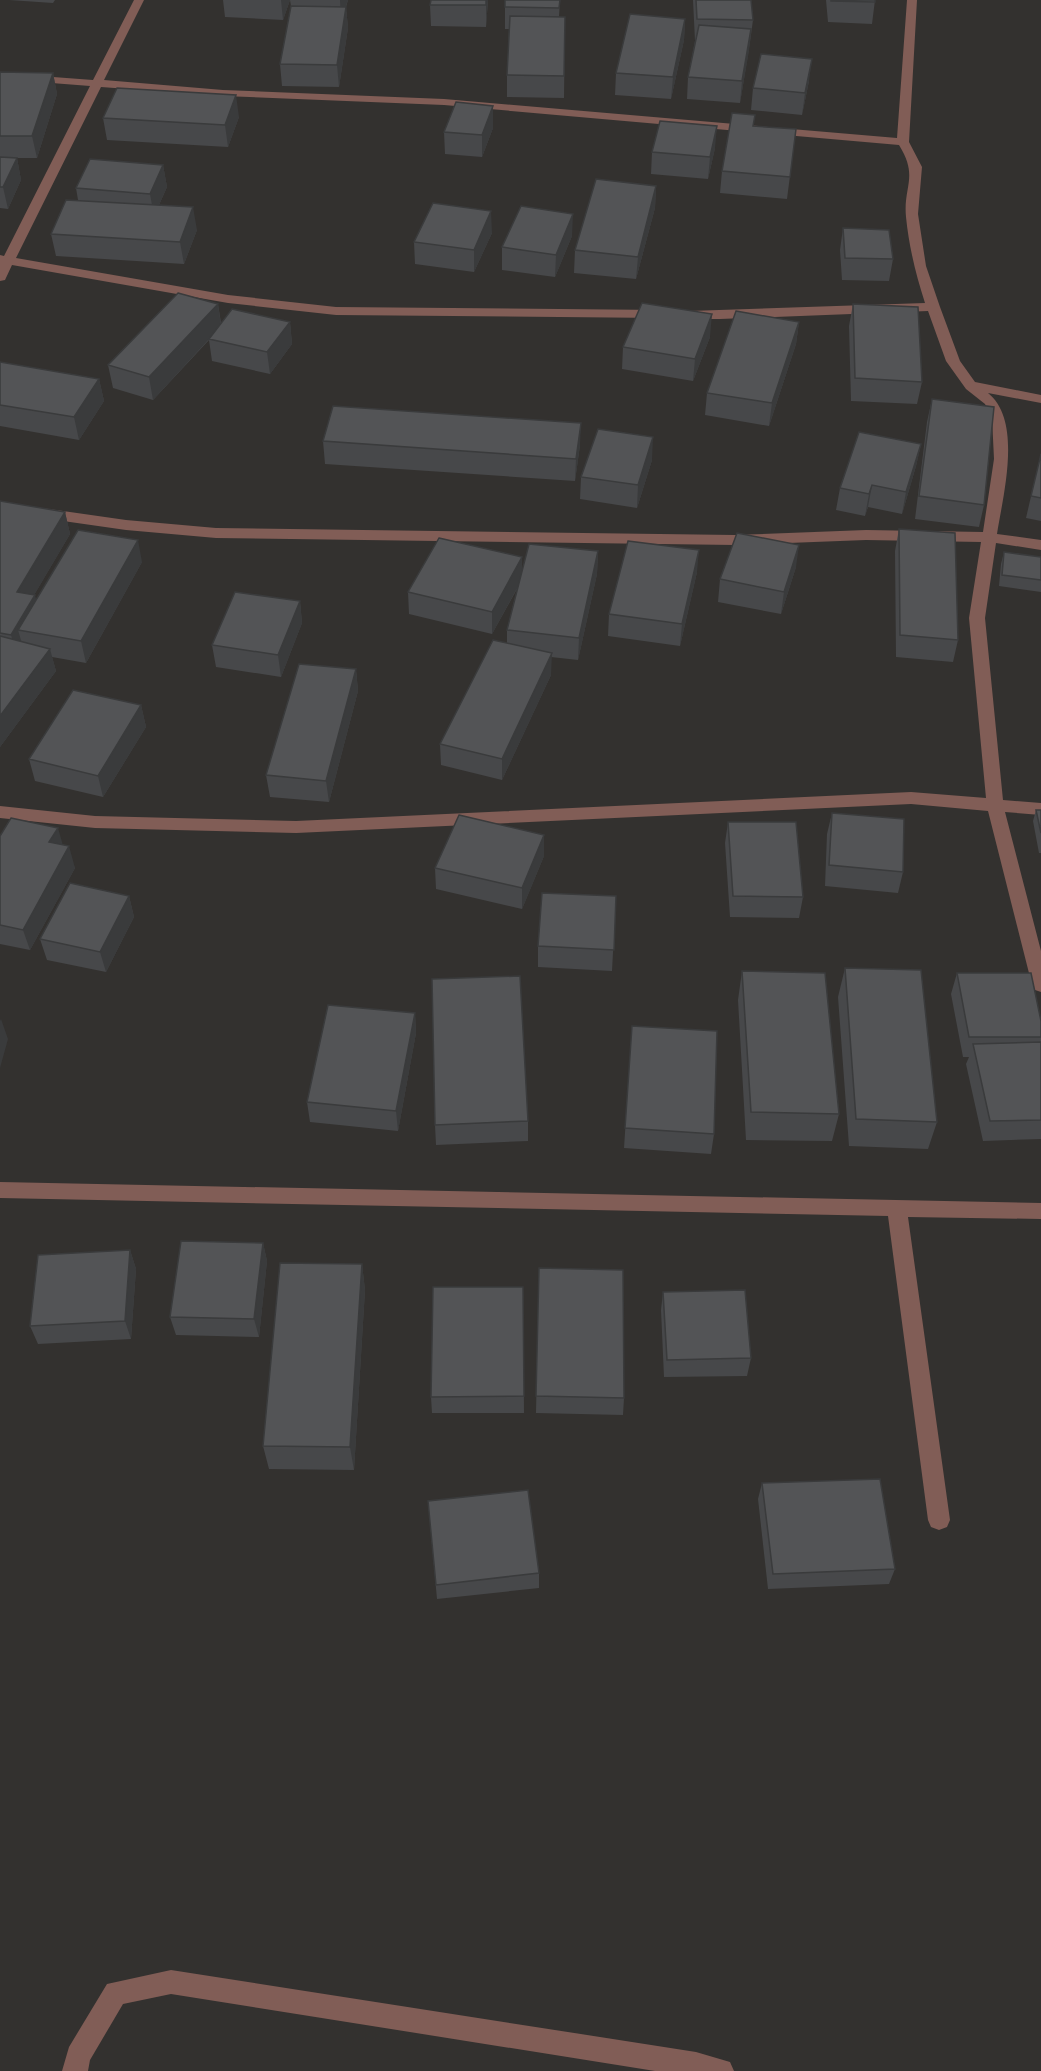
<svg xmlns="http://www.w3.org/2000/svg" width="1041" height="2071" font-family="'Exo 2',sans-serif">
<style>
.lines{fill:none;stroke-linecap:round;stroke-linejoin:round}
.minor{fill:#815d56;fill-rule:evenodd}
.wall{fill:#47484a}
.shaded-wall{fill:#3a3b3c}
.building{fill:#535456;stroke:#3a3b3c;stroke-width:1.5}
</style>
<rect width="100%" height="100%" fill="#33312f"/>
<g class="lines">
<!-- minor -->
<path class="minor" d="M134 0H144L104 80 223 90 444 99 897 138 907 0H917L909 142 922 167 918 214 926 266 940 307 960 361 975 382 1041 395V403L988 393C1023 421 1003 495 997 534L1041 540V550L996 543 985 618 1003 800 1041 803V815L1005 812 1041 951V992L1035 990 1032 985 988 811 911 804 296 833 95 828 0 818V806L95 816 296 821 911 792 986 798 969 618 981 542 866 540 735 545 216 538 126 530 0 512V502L126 520 216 528 735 535 866 530 983 532 994 459 992 418 985 404 966 389 946 361 928 311 720 319H689L682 315 689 311 925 303C916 275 909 247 906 217 903 186 919 177 899 145L444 105 223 96 101 87 16 258 228 295 336 307 662 310 669 314 662 318 336 315 228 303 12 265 5 280 0 281V255L4 256 90 86 0 79V73L93 80Z
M0 1182 1041 1203V1219L908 1217 950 1520 947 1527 939 1530 931 1527 928 1520 888 1216 0 1198Z
M171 1970 696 2052 730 2062 734 2071H655L171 1994 123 2004 90 2060 88 2071H62L69 2047 107 1984Z"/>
</g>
<!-- wall -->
<path class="wall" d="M9 0H55L53 3Z
M223 0H348L346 7 348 28 339 87 282 86 280 64 291 6 290 0 283 20 225 17Z
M488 0 486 27 431 26 430 5Z
M560 0 559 17H565L564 98 507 97V75L509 29H505V7Z
M693 0H751L753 20 750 42 740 103 687 99 688 77 695 41Z
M826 0H875L872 24 828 22Z
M685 19 684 40 671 99 615 95 616 73Z
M0 72 53 73 57 94 37 158H17L21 180 8 209 0 208Z
M809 81 802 115 751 110 753 88Z
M239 117 228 147 107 140 103 118Z
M754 126 796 129 787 199 720 193 722 171Z
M493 128 482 157 445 154 444 132Z
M715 148 708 179 651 174 652 152Z
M163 165 167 187 159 205 197 230 184 264 56 256 51 234 78 200 76 188Z
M656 186 655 208 636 279 574 273 575 250Z
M843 228 893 259 889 281 842 280 840 250Z
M492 233 474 272 415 264 414 242Z
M572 236 555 277 502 270V247Z
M218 304 221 323 290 322 292 344 270 374 212 361 209 340 153 400 113 388 108 365Z
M853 304 922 382 917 404 851 401 849 326Z
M799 322 796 344 769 426 705 415 707 393Z
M710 337 693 381 622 369 623 347Z
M0 362 99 379 104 401 79 440 0 426Z
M932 399 984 505 979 527 915 519 927 422Z
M323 441 580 445 575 481 325 464Z
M921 444 916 466 902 514 868 507 865 516 836 510 840 488Z
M1041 453V521L1026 518Z
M652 460 637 508 580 499 581 477Z
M0 501 65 512 70 534 34 595 36 600 142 562 86 663 52 657 56 671 0 747Z
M899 529 958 640 953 662 896 657 895 551Z
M598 551 597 574 578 660 551 657V675L502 780 441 765 440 744 507 643V630L517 589 492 634 409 614 408 592 522 557V569Z
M1004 552 1041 557V592L999 586 1001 564Z
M796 567 781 614 718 602 720 579Z
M697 572 680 646 608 636 609 614Z
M300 601 302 623 281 677 216 667 212 645Z
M356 669 358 691 329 802 270 797 266 775Z
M141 705 146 727 103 797 35 781 29 759Z
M1036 810H1041V853H1039L1033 821Z
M832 813 903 872 898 893 825 886 827 834Z
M728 822 803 897 799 918 730 917 725 843Z
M0 836 63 845 75 868 30 950 0 944Z
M544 856 522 909 436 889 435 868Z
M129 896 134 917 106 972 47 960 40 939Z
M616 896 612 971 538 967V946Z
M845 968 937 1122 928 1149 849 1146 838 997Z
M742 971 839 1114 832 1141 746 1140 738 1000Z
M957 973 1041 1021V1139L983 1141 966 1064 969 1057H963L951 994Z
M415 1013 416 1033 398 1131 310 1122 307 1102Z
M632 1026 714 1134 711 1154 624 1148Z
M528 1121V1141L436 1145 435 1125Z
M263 1243 267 1261 259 1337 176 1335 170 1317Z
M130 1250 136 1269 131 1339 38 1344 30 1326Z
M362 1264 365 1290 354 1470 269 1469 263 1446Z
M539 1268 624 1398 623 1415 536 1413Z
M523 1287 524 1413H432L431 1397Z
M663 1292 751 1358 747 1376 664 1377 661 1310Z
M762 1483 895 1569 889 1584 768 1589 758 1499Z
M428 1501 539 1573V1588L437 1599Z"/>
<!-- shaded-wall -->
<path class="shaded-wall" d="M281 0H290L283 20Z
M340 0H348L341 20Z
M486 0H488L486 27Z
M346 7 348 28 339 87 337 65Z
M685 19 684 40 671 99 673 77Z
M751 29 749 51 740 103 742 81Z
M812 59 809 81 802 115 805 93Z
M53 73 57 94 37 158 32 136Z
M236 95 239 117 228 147 225 125Z
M493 106V128L482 157V135Z
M717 126 715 148 708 179 710 157Z
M17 158 21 180 8 209 3 187Z
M163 165 167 187 154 216 150 194Z
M656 186 655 208 636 279 638 257Z
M193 207 197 230 184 264 180 242Z
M491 211 492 233 474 272V250Z
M573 214 572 236 555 277 556 255Z
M218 304 221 326 153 400 149 377Z
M712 314 710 337 693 381 695 359Z
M290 322 292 344 270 374 267 352Z
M799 322 796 344 769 426 772 403Z
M99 379 104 401 79 440 74 417Z
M581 423 580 445 575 481 576 459Z
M653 437 652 460 637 508 638 485Z
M921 444 916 466 902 514 906 492Z
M872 485 868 507 865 516 869 494Z
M65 512 70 534 23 614 17 592Z
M138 540 142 562 86 663 81 641Z
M799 545 796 567 781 614 784 592Z
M699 550 697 572 680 646 682 624Z
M598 551 597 574 578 660 579 638Z
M522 557V579L492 634V612Z
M35 595 40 617 18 630 23 647 17 657 11 635Z
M300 601 302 623 281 677 278 655Z
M50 649 56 671 0 747V716Z
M552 653 551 675 502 780V759Z
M356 669 358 691 329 802 326 781Z
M141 705 146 727 103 797 98 776Z
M58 828 64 849 49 842Z
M544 835V856L522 909V888Z
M69 846 75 868 30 950 23 930Z
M129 896 134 917 106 972 100 952Z
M415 1013 416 1033 398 1131 396 1111Z
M1 1019 8 1039 0 1068V1021Z
M263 1243 267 1261 259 1337 254 1319Z
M130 1250 136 1269 131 1339 125 1321Z
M362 1264 365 1290 354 1470 350 1447Z"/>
<!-- building -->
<path class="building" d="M431 0H486V5H430Z
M505 0H560L559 8 505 7Z
M696 0H751L753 20 697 19Z
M831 0H875V2L831 1Z
M291 6 346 7 337 65 280 64Z
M630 14 685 19 673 77 616 73Z
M510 16 565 17 564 76 507 75Z
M699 25 751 29 742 81 688 77Z
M761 54 812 59 805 93 753 88Z
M0 72 53 73 32 136H0Z
M117 88 236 95 225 125 103 118Z
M456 102 493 106 482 135 444 132Z
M732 113 755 115 753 126 796 129 790 177 722 171Z
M660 121 717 126 710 157 652 152Z
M0 157 17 158 3 187H0Z
M90 159 163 165 150 194 76 188Z
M596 179 656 186 638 257 575 250Z
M66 200 193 207 180 242 51 234Z
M433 203 491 211 474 250 414 242Z
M521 206 573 214 556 255 502 247Z
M843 228 889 230 893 259 845 258Z
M178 293 218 304 149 377 108 365Z
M642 303 712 314 695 359 623 347Z
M853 304 918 307 922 382 855 378Z
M232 309 290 322 267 352 209 339Z
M736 311 799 322 772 403 707 393Z
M0 362 99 379 74 417 0 405Z
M932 399 994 407 984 505 919 496Z
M333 406 581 423 576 459 323 441Z
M598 429 653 437 638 485 581 477Z
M859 432 921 444 906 492 872 485 869 494 840 488Z
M1041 454V498L1031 496Z
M0 501 65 512 17 592 35 595 11 635 0 633Z
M899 529 955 533 958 640 900 635Z
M78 530 138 540 81 641 18 630Z
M737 533 799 545 784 592 720 579Z
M439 538 522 557 492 612 408 592Z
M628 541 699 550 682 624 609 614Z
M529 544 598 551 579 638 507 630Z
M1004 552 1041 557V580L1002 575Z
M235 592 300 601 278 655 212 645Z
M0 636 50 649 0 716Z
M493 640 552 653 502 759 440 744Z
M299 664 356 669 326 781 266 775Z
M73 690 141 705 98 776 29 759Z
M1036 810H1041V833Z
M832 813 904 819 903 872 829 865Z
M459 815 544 835 522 888 435 868Z
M11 818 58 828 49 842 69 846 23 930 0 925V836Z
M728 822H796L803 897 733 896Z
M70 883 129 896 100 952 40 939Z
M542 893 616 896 614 950 538 946Z
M845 968 921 970 937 1122 856 1119Z
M742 971 825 973 839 1114 751 1112Z
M957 973H1031L1041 1021V1037H969Z
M520 976 528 1121 435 1125 432 979Z
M328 1005 415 1013 396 1111 307 1102Z
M632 1026 717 1031 714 1134 625 1128Z
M1041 1042V1120L990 1121 973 1044Z
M181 1241 263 1243 254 1319 170 1317Z
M130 1250 125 1321 30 1326 38 1255Z
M280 1263 362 1264 350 1447 263 1446Z
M539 1268 623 1270 624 1398 536 1396Z
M433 1287H523L524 1396 431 1397Z
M745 1290 751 1358 667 1360 663 1292Z
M880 1479 895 1569 773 1574 762 1483Z
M528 1490 539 1573 436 1585 428 1501Z"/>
</svg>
